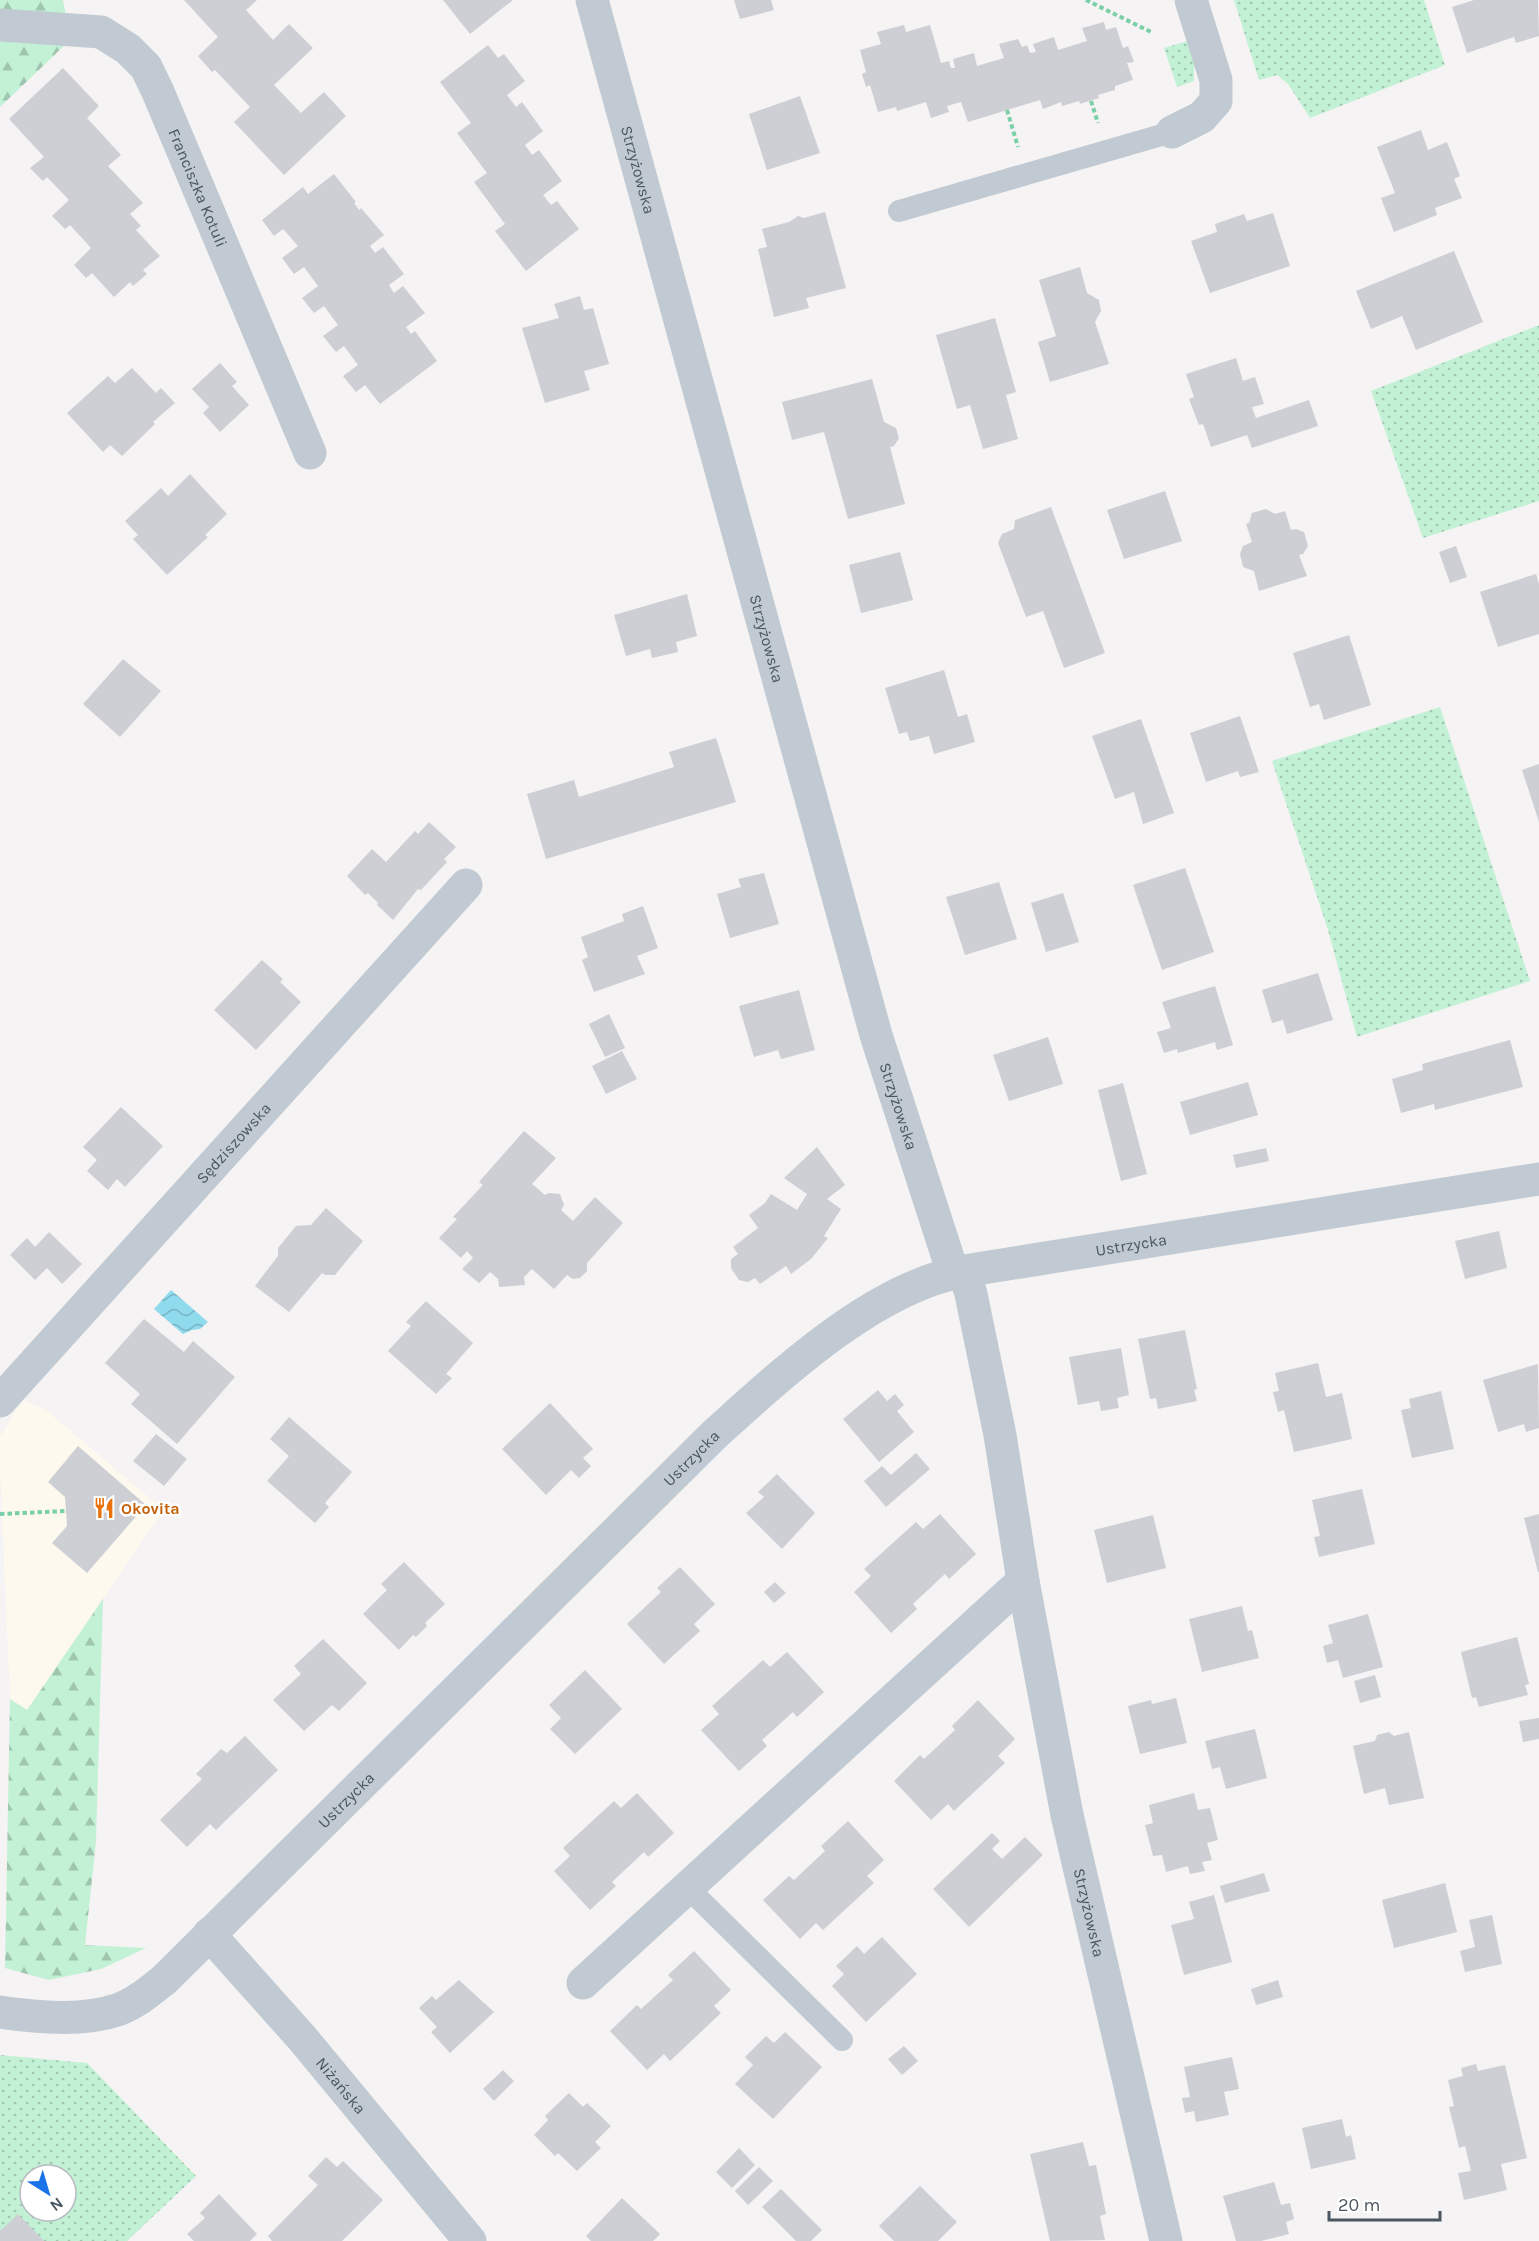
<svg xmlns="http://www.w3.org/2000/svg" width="1539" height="2241" font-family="Karla,sans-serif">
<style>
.commercial{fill:#fdf9ef}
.grass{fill:url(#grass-dots);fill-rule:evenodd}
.forest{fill:url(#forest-firs)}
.water{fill:url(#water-waves)}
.building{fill:#cdcfd5}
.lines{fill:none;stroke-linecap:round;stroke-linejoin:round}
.path{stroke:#7ad0a6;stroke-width:4;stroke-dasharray:4.5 3;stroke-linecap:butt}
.service{stroke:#c1cad2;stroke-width:22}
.minor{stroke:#c1cad2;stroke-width:33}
.tertiary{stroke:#c1cad2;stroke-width:33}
.labels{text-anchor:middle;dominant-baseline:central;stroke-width:5;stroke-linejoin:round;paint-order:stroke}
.street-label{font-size:16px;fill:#4a5661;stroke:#fff}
.food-label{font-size:16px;font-weight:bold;fill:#c56008;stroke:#fff;text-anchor:start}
</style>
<defs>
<pattern id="grass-dots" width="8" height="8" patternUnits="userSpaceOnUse" patternTransform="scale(1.5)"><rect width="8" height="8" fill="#c3f1d5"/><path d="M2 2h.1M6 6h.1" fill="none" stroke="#a0c6b0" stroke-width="1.8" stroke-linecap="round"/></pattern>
<pattern id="forest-firs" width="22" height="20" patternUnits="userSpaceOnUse" patternTransform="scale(1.5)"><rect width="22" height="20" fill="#c3f1d5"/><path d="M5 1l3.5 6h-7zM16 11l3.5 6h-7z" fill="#a0c6b0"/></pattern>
<pattern id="water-waves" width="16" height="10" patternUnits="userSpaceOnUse" patternTransform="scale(1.5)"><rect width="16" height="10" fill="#90daee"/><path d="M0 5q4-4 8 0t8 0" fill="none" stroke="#78b4c4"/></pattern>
</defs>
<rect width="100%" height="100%" fill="#f5f3f3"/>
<!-- commercial -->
<path class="commercial" d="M23 1400 45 1409 165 1511 147 1534 27 1710 10 1699 0 1469V1436Z"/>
<!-- grass -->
<path class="grass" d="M1234 0H1424L1445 65 1310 118 1288 84 1277 75 1259 80Z
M1188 41 1194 62V81L1177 87 1164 48Z
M1539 325V501L1423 538 1371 391Z
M1440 707 1530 981 1357 1037 1328 930 1272 761Z
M0 2055 87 2063 196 2176 127 2241H0ZM30 2175H66V2211H30Z"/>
<!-- forest -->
<path class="forest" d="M0 0H63L66 15 0 11Z
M0 39 67 43 0 107Z
M103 1599 96 1841 85 1945 146 1948 101 1969 49 1980 5 1968 10 1699 27 1710Z"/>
<!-- water -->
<path class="water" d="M171 1290 208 1322 200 1329 192 1330 183 1334 154 1309Z"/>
<!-- building -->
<path class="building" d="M184 0H257L246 10 273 40 289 24 313 48 274 85 301 113 324 92 346 116 284 175 234 122 250 107 215 70 212 72 198 56 218 37Z
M443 0H513L470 34Z
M734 0H771L774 10 740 19Z
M1474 0H1538L1539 36 1516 43 1514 37 1467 53 1452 7Z
M1104 22 1106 30 1116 27 1123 48 1128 46 1134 62 1127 63 1133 80 1115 86V90L1098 95 1099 98 1080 104 1079 101 1062 106 1061 102 1043 109 1040 100 968 122 961 102 947 106 949 112 931 118 926 102 897 111 896 107 878 112 870 85 866 87 862 74 866 72 860 50 881 44 877 32 904 25 906 32 930 25 941 63 949 61 951 68H955L953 59 974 53 977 66 1004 58 999 44 1018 39 1022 47 1027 45 1030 53 1036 52 1033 44 1054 37 1058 50 1087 41 1082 28Z
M488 45 498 58 504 54 525 81 507 95 516 107 522 102 543 131 525 145 532 155 539 150 562 181 543 195 551 205 557 201 579 229 526 271 495 231 505 224 474 182 487 173 457 133 471 123 440 82Z
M63 68 99 106 87 118 121 155 108 166 143 203 130 214 141 226 136 230 160 256 143 270 147 274 133 286 130 282 114 297 92 273 86 278 74 265 91 248 70 225 65 229 52 216 69 200 47 177 43 181 30 168 44 157 9 119Z
M800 96 820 153 767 170 749 114Z
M1421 130 1428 150 1447 142 1460 176 1454 179 1462 198 1435 208 1437 215 1394 232 1381 198 1395 193 1377 147Z
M334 174 356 202 354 203 359 210 361 208 384 235 370 246 375 253 383 247 404 274 389 285 394 293 403 286 425 313 406 327 411 334 415 331 437 361 380 404 365 385 356 392 343 376 358 365 344 346 336 352 323 336 338 325 324 306 314 313 302 298 318 286 304 267 294 274 282 258 298 246 283 229 274 236 262 220 303 187 308 194Z
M825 212 846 288 806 298 809 308 774 317 758 249 767 247 762 229 789 222 798 216 804 218Z
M1273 213 1290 266 1210 293 1191 241 1217 232 1215 224 1244 214 1247 221Z
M1454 251 1483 322 1416 350 1402 316 1371 329 1356 291Z
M1080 267 1087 293 1099 300 1101 311 1095 322 1109 364 1050 382 1038 342 1056 336 1039 280Z
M580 296 584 310 593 308 609 364 584 371 590 390 545 403 522 328 559 318 554 304Z
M995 318 1016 392 1006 395 1018 439 983 449 970 405 957 409 936 335Z
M1236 358 1243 381 1255 377 1264 404 1252 407 1256 418 1309 400 1318 426 1252 448 1247 435 1211 447 1203 424 1199 425 1189 399 1194 397 1186 374Z
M220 363 237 382 232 386 249 405 220 432 203 413 209 407 192 389Z
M132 368 156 393 161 388 175 403 153 422 155 424 122 456 110 445 103 452 67 413 108 376 115 383Z
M872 379 884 422 896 428 899 438 894 446 890 447 905 504 848 519 824 432 792 440 782 402Z
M190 474 227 514 205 535 208 537 167 575 133 539 138 535 125 521 161 488 168 496Z
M1165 491 1182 541 1124 559 1107 510Z
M1051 507 1105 653 1064 668 1043 611 1026 617 998 543 1002 534 1014 529 1015 520Z
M1266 509 1275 514 1285 511 1291 530 1296 529 1304 532 1308 546 1303 554 1299 555 1307 576 1259 591 1254 571 1243 567 1240 554 1243 546 1252 542 1246 524 1249 523 1252 513Z
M1456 546 1467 577 1450 583 1439 552Z
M900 552 913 600 861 613 849 565Z
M1536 574 1539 584V634L1498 647 1480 592Z
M687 594 697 636 676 642 678 652 652 658 650 649 626 656 614 615Z
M1349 635 1371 705 1324 720 1319 704 1310 707 1293 653Z
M123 659 161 691 120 737 83 704Z
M944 670 958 717 967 714 975 742 934 754 929 736 910 741 907 732 899 734 885 688Z
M1240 716 1259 772 1240 777 1238 771 1206 782 1190 733Z
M1141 719 1174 813 1143 824 1134 792 1115 799 1092 736Z
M716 738 736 802 546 859 527 794 574 780 579 797 674 767 669 752Z
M1539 764V822L1522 770Z
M429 822 456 847 444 859 447 862 421 890 418 889 393 920 377 905 378 903 368 893 365 895 347 876 372 849 386 862 415 831 418 834Z
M1185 868 1214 952 1162 970 1133 885Z
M764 873 779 924 730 938 717 894 741 887 738 879Z
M999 882 1017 939 965 955 946 897Z
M1063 893 1079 942 1046 952 1031 903Z
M643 906 658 948 637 956 645 974 594 992 582 960 588 957 581 937 624 921 622 914Z
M262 960 283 979 280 982 301 1002 256 1050 214 1010Z
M1318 973 1333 1020 1287 1034 1283 1020 1272 1023 1262 990Z
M1215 986 1233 1045 1217 1050 1215 1042 1178 1053 1177 1049 1164 1053 1157 1032 1171 1028 1162 1002Z
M799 990 815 1050 781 1059 778 1050 754 1057 739 1006Z
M609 1014 625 1048 605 1057 589 1024Z
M1048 1037 1063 1084 1009 1101 993 1055Z
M1510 1040 1523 1087 1435 1110 1434 1104 1401 1113 1392 1079 1423 1070 1422 1064Z
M622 1051 637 1079 606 1094 592 1066Z
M1248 1082 1258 1115 1190 1135 1180 1102Z
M1123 1083 1147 1174 1121 1181 1098 1090Z
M121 1107 163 1146 125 1187 117 1179 108 1190 87 1171 97 1160 83 1147Z
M524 1131 556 1158 532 1184 545 1195 549 1193 560 1194 564 1205 561 1210 573 1221 595 1197 623 1223 587 1263V1271L580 1278 573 1279 567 1275 554 1289 532 1269 524 1277 525 1285 499 1287 498 1279 490 1272 479 1283 462 1269 473 1258 467 1251 461 1258 439 1238 457 1219 453 1217 483 1185 479 1182Z
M817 1147 845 1185 827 1199 841 1209 824 1236 828 1238 811 1259 791 1274 786 1266 760 1284 755 1278 748 1282 739 1280 731 1268V1259L738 1254 733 1247 758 1228 749 1215 765 1203 771 1194 797 1210 807 1194 784 1178Z
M1266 1148 1269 1161 1236 1168 1233 1155Z
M326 1208 363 1241 335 1275H325L322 1273 289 1312 255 1286 278 1256V1248L296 1226 311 1225Z
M1499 1231 1507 1268 1465 1279 1455 1241Z
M49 1232 82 1264 62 1284 47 1268 35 1280 10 1255 27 1238 35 1247Z
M426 1301 473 1343 446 1374 452 1378 436 1394 388 1351 411 1326 406 1322Z
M144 1319 184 1352 193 1341 235 1377 177 1444 131 1404 140 1394 105 1363Z
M1185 1330 1197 1389 1194 1390 1197 1401 1158 1409 1156 1398 1150 1399 1138 1339Z
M1121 1348 1129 1395 1117 1398 1119 1408 1101 1411 1099 1401 1078 1405 1069 1357Z
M1318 1363 1326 1397 1342 1393 1352 1439 1294 1452 1284 1410 1278 1412 1273 1392 1279 1391 1275 1373Z
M1538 1364 1539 1428 1526 1432 1524 1424 1498 1432 1483 1380Z
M878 1390 887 1401 895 1394 904 1405 897 1411 914 1432 879 1462 843 1419Z
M1441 1391 1454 1449 1412 1458 1401 1410 1411 1408 1409 1399Z
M550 1403 593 1449 583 1458 591 1466 579 1478 571 1470 546 1495 502 1449Z
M289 1417 352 1472 325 1503 329 1507 315 1523 267 1481 289 1456 270 1439Z
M156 1434 187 1459 164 1486 133 1461Z
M78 1446 146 1505 87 1573 52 1543 67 1526 65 1497 48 1482Z
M916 1453 930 1469 886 1507 864 1481 882 1466 891 1475Z
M777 1474 815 1513 782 1549 746 1513 764 1497 758 1492Z
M1362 1489 1375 1544 1319 1557 1314 1537 1320 1536 1312 1500Z
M940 1514 976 1554 949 1579 945 1574 930 1588 913 1604 917 1609 891 1633 854 1592 871 1576 864 1569 916 1522 923 1529Z
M1539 1514V1572H1538L1524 1518Z
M1153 1515 1166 1568 1107 1583 1094 1530Z
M404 1562 445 1604 425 1623 427 1626 416 1637 413 1635 399 1650 363 1614 387 1590 381 1584Z
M680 1567 715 1604 694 1624 700 1631 664 1664 627 1624 661 1592 657 1588Z
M775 1582 786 1593 774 1603 764 1592Z
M1242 1606 1248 1631 1252 1630 1259 1658 1202 1672 1189 1619Z
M1368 1614 1383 1667 1343 1678 1338 1660 1327 1663 1323 1646 1333 1643 1328 1625Z
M1517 1637 1529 1684 1525 1685 1528 1695 1479 1707 1476 1697 1472 1698 1461 1652Z
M323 1639 367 1683 339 1711 332 1705 304 1731 273 1700 301 1674 294 1666Z
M787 1652 824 1692 797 1717 793 1712 762 1740 767 1746 739 1771 701 1730 719 1714 712 1706 763 1660 770 1667Z
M585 1670 622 1709 575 1754 550 1729 561 1718 549 1705Z
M1375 1675 1381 1697 1360 1703 1354 1681Z
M1176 1698 1187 1743 1140 1754 1128 1706 1151 1700 1152 1704Z
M978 1700 1015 1739 998 1756 1005 1763 954 1811 948 1804 931 1820 894 1781 920 1755 924 1759 955 1730 952 1726Z
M1539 1718V1739L1523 1742 1519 1721Z
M1255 1729 1267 1778 1226 1789 1220 1767 1212 1769 1205 1741Z
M1389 1732 1394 1736 1409 1732 1424 1798 1389 1805 1385 1788 1364 1794 1353 1746 1375 1741 1377 1735Z
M245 1736 278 1770 216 1830 210 1824 187 1847 160 1820 202 1779 196 1774 221 1749 227 1753Z
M637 1793 674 1833 648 1857 644 1852 612 1882 616 1886 590 1910 554 1871 570 1856 563 1848 614 1801 621 1808Z
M1194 1793 1198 1810 1210 1808 1218 1840 1207 1843 1212 1860 1202 1862 1205 1871 1190 1874 1188 1866 1166 1872 1162 1855 1153 1856 1145 1825 1153 1823 1149 1805Z
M848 1821 884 1860 867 1876 874 1883 823 1930 816 1923 800 1939 763 1900 789 1876 794 1880 825 1851 821 1846Z
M992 1833 1000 1841 992 1849 1002 1859 1025 1837 1043 1855 969 1927 933 1889Z
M1264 1873 1270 1891 1225 1903 1220 1886Z
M1445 1883 1457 1932 1394 1948 1382 1900Z
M1214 1895 1232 1962 1184 1975 1171 1925 1194 1919 1189 1902Z
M1492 1915 1502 1964 1465 1972 1460 1951 1475 1947 1469 1920Z
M882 1937 917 1974 866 2022 832 1986 844 1974 836 1966 857 1946 864 1954Z
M694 1951 731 1990 714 2006 721 2013 670 2061 664 2054 647 2070 610 2031 637 2005 641 2009 673 1980 668 1975Z
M459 1980 494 2012 450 2053 431 2032 437 2027 419 2008 432 1996 436 2000Z
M1278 1980 1283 1997 1256 2005 1251 1989Z
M785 2032 822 2067 773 2119 735 2084 753 2065 745 2057 766 2036 774 2043Z
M904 2046 918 2061 902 2075 888 2059Z
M1232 2057 1239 2089 1224 2092 1229 2115 1196 2122 1194 2111 1185 2113 1182 2098 1190 2097 1184 2067Z
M1476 2064 1478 2071 1505 2065 1527 2158 1501 2164 1507 2190 1464 2200 1458 2173 1471 2171 1465 2146 1459 2148 1454 2127 1449 2107 1454 2106 1448 2080 1463 2076 1461 2068Z
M503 2070 514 2081 494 2101 483 2089Z
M569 2093 583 2107 587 2103 611 2126 595 2142 601 2148 577 2171 558 2153 555 2156 534 2135 548 2120 545 2116Z
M1342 2119 1346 2137 1351 2135 1356 2159 1311 2169 1302 2128Z
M1083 2142 1089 2166 1096 2165 1106 2214 1100 2216 1105 2240 1050 2241 1030 2154Z
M739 2148 755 2165 732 2188 716 2172Z
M326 2157 337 2167 343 2161 383 2200 342 2241H272L268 2236 318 2185 308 2176Z
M759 2167 773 2181 748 2205 735 2191Z
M1274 2182 1281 2205 1290 2203 1294 2219 1286 2222 1289 2234 1261 2241H1236L1223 2196Z
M920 2186 957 2222 938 2241H894L879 2226Z
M781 2189 822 2230 811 2241H796L762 2207Z
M219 2194 257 2234 250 2241H194L187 2234 205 2218 200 2213Z
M622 2198 660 2234 653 2241H591L586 2236Z
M18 2214 44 2241H0V2231Z"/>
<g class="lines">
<!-- path -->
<path class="path" d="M1086 0 1153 33
M1091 101 1098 123
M1007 110 1018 147
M0 1514 66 1511"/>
<!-- service -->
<path class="service" d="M899 211 1172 132
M687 1887 842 2040"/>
<!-- minor -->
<g class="minor">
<path id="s1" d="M592 0 876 1035 953 1273"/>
<path id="s2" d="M0 25 101 32 128 49 146 67 158 92 310 453"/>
<path d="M1172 132 1202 117 1216 101V80L1191 0"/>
<path id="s3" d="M964 1271 971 1294 1000 1435 1023 1581 1067 1815 1166 2241"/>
<path id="s4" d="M0 1401 466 885"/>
<path id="s5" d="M209 1934 302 2038 470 2241"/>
<path d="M583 1983 1023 1581"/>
</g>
<!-- tertiary -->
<path class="tertiary" id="s6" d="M0 2012C37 2017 81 2022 117 2010 135 2004 150 1991 165 1979L716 1433C783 1373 873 1288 964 1271L1539 1179"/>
</g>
<!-- icons -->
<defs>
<symbol id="restaurant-bare" viewBox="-9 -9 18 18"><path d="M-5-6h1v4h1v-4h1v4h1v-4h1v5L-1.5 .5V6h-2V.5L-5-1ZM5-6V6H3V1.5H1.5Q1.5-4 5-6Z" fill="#e8710a" stroke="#fff" stroke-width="2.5" paint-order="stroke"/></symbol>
</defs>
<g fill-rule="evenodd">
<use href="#restaurant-bare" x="89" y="1493" width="30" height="30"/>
</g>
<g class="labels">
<!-- street labels -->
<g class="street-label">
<text stroke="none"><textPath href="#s1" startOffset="176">Strzyżowska</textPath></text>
<text stroke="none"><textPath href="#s2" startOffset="290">Franciszka Kotuli</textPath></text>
<text stroke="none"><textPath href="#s1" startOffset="662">Strzyżowska</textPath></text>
<text stroke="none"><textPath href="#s1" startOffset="1148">Strzyżowska</textPath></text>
<text stroke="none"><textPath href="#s4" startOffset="348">Sędziszowska</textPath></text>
<text stroke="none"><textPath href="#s6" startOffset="1420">Ustrzycka</textPath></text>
<text stroke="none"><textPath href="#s6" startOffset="916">Ustrzycka</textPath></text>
<text stroke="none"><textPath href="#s6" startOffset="430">Ustrzycka</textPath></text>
<text stroke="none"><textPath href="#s3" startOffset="654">Strzyżowska</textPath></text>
<text stroke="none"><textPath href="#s5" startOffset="201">Niżańska</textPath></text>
</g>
<!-- food labels -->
<g class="food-label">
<text x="121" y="1508">Okovita</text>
</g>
</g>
<!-- north arrow -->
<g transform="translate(48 2193) rotate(143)"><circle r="28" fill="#ffffff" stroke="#b7bbc0" stroke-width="1.5"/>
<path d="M0-4.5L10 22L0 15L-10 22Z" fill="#1a73e8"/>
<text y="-9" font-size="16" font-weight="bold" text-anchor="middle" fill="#4a5661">N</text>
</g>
<!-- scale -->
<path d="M1329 2211v9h111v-9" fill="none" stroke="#4a5661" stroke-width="3"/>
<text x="1338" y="2211" font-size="18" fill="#4a5661" stroke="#ffffff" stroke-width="4.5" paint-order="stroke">20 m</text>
</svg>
